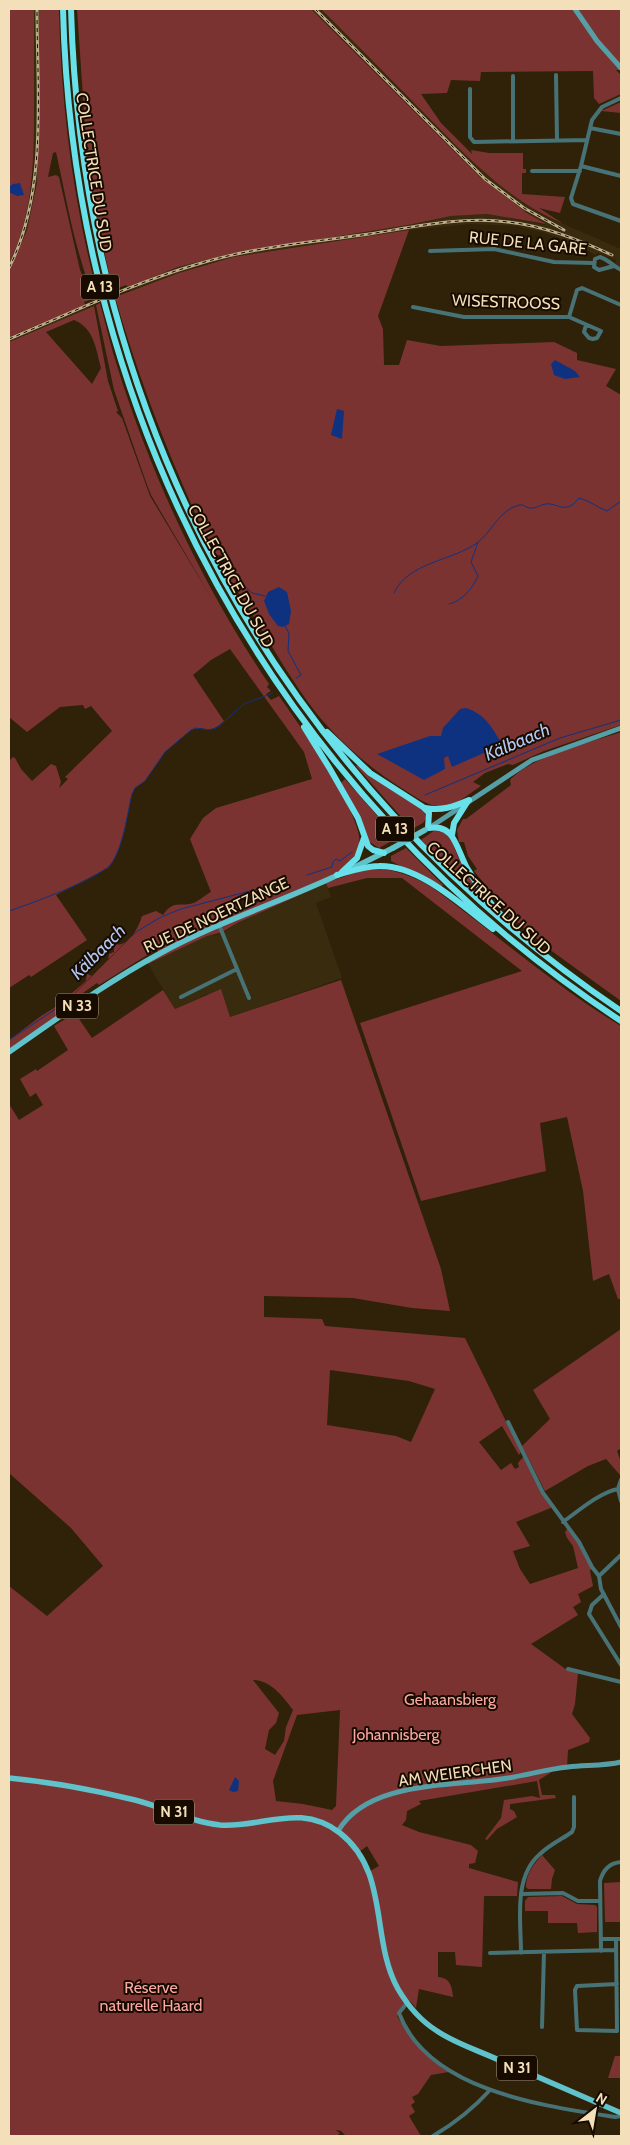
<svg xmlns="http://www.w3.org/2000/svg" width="630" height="2145" font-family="Cabin,sans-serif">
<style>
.built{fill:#392b0e}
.green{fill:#7b3332;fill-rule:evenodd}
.water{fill:#0f3280}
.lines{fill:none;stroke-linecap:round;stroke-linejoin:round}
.stream{stroke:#0f3280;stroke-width:1}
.street{stroke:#477377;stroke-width:4}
.secondary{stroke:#569fa6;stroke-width:5}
.primary{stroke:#60c2ca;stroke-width:5.5}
.highway{stroke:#69e1eb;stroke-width:6}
.rail-casing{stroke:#bdab89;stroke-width:3}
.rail{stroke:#170b00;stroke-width:1;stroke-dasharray:4;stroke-linecap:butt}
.primary-bridge{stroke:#60c2ca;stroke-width:5.5}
.labels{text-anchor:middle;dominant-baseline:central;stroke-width:4;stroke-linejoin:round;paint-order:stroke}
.shield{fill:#170b00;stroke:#b19f82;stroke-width:1}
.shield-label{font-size:15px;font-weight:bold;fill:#f3dfb9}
.street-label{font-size:16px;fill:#f3dfb9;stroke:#170b00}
.park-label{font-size:16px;fill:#fca7a3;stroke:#170b00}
.water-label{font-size:18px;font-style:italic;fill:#b1c9f4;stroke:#170b00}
</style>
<rect width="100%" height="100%" fill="#2f2209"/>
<!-- built -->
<path class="built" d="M34 9H39L37 183 27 230 9 272V263L33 181Z
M311 9H321L484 172 507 191 543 215 621 249V268L615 265 616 260 598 253 595 255 583 248V246L545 233 516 226 471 224 409 230 233 257 206 264 130 291 128 287 178 267 205 259 233 253 408 225 451 216 487 214 546 225 500 194 480 178Z
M85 305 87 309 9 342V337Z
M326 883 331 897 316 903 342 978 230 1017 207 994 175 1009 148 964 207 936 216 935 228 930 237 923Z"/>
<!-- green -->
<path class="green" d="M9 9H34C34 41 34 73 34 105 34 160 34 213 9 263Z
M39 9H59C61 106 73 202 98 296L94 298C75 251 67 202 56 152L53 153 48 177 56 175 59 177 80 270 92 299 84 302 85 305 9 337V272L27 230 37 183Z
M77 9H311L480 177 527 213 546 224 487 214 451 216 408 225 233 253 178 267 128 287 126 285 113 290 97 220 87 156Z
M321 9H621V70H616L621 75V94L599 104 594 98 593 71 481 72 480 81 451 80 447 93 421 94 441 123 472 154 471 150 489 153H523V169H526V173H522V194L565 197 560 213 539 208 562 223C506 200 465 154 423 112 389 77 355 43 321 9Z
M621 102V113L601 111Z
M409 230 378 316 383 329 384 365H399L407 340 441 346 554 342 577 353V360L616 369 606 386 621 395V725L544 751 513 765 508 764 485 773 473 782 481 786C471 792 459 803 448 806 431 809 417 798 403 789 371 769 341 743 317 714 284 672 260 623 229 579L234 575 221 555 215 556C175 472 141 387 115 297L179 273 233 257Z
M100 303C106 325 111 348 118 369 153 480 204 588 269 684L267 687 271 691 266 694 271 700 279 696C296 720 367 820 359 846 353 868 329 876 310 885L311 890 237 923C224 931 222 933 207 936L148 964 146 961 159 953 157 949 99 985 97 983 80 995 83 999 9 1049V1040L41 1016 67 1000V994H71L86 981 87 974 92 976 108 960 109 954 114 952V945C116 944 119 945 122 944 132 940 139 926 142 916L156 911 163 915C173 901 176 906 190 904 197 903 205 895 211 892L190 839 203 818 216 808 312 779 304 752 230 649 211 660 193 675 224 721C208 736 206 724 191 730L165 752 145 781 135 788 132 794C127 814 123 853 108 868L56 895 87 940 31 977 29 975 9 988V758L10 760 13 757 15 758 21 769 32 781 51 764 56 766 61 782 59 788 68 779 65 777 112 731 91 706 85 709 83 705 60 707 27 732 9 717V342L94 306 108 381 118 411 116 412 122 418 150 496 212 599 151 495 146 482 114 390 96 305ZM74 320C94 328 96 349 101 368L92 384 46 332ZM256 893 259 902 237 907 234 898Z
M621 732V1001L549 949 510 916 474 871 477 869 468 856 464 842H459L457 830 463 819H466L511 785 510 780C530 757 591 742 621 732Z
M358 765 381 783 423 810 427 817 423 823 412 829 356 766Z
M345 779 397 838 379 848 368 841 341 783Z
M435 830H440L450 837 458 857 481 894 479 896 421 840Z
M406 848 443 885 441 887 391 861V856Z
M377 868C399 871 415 877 433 888 496 934 555 986 621 1026V1299H618L609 1274 593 1281 583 1191 567 1117 540 1123 546 1171 421 1201 360 1023 522 971 402 878H367L328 888 326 883 357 872Z
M341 980 441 1269 450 1311 412 1308 353 1298 264 1296V1317L322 1319 325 1326 465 1338 521 1452 519 1455 502 1426 479 1442 501 1470 511 1463 515 1469 519 1467 518 1463 524 1456 553 1507 516 1522 530 1546 513 1551 520 1569 530 1584 578 1568 573 1546 567 1538 565 1532 568 1528 586 1553 592 1567 590 1571 593 1586 578 1594 581 1602 573 1607 578 1615 531 1644 567 1670 578 1673 575 1704 572 1714 590 1738 589 1742 568 1750 567 1767 558 1768 539 1780 542 1795H555L556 1798 510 1804V1809L514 1811 517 1817 497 1829 487 1840 485 1839 501 1818 504 1800 532 1796 540 1798 537 1781 419 1801 421 1804 407 1811 406 1820 402 1825 419 1832 471 1845 478 1851 475 1863 469 1864V1868L518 1882 517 1896H484L482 1967 456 1965 455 1952H438V1977C450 1978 452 1986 453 1997L419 1989 416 2008 410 2001 397 2016C411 2040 425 2058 449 2072L431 2075 418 2094 412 2097 415 2102 411 2105 415 2112 409 2116 421 2136H346L341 2131 335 2130 340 2133 337 2136H9V1586L47 1616 103 1566 71 1528 9 1473V1104L19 1120 43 1105 36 1093 30 1097 20 1079 36 1069 37 1071 68 1050 54 1026 75 1013 92 1038 163 990 175 1009 221 989 230 1017ZM330 1370 409 1381 435 1389 411 1442 396 1436 327 1425ZM253 1680C271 1680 283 1697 293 1710L286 1727 284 1741 275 1755 265 1749 269 1730 276 1723 279 1713ZM340 1710 336 1806 332 1810 303 1804 276 1801 273 1781 297 1715ZM367 1846 379 1866 370 1871 359 1852Z
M621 1329V1448L617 1451 621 1462V1474L620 1475 606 1459 588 1466 545 1491 522 1446 550 1419 533 1390Z
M542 1855 555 1870 552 1879 551 1889H528L526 1887C526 1874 533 1865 542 1855Z
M621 1882V1922H605L604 1883Z
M562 1896 577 1904 595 1905 597 1907V1932L578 1933 577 1923H548V1911H525V1901L528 1897Z
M615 2056H621V2078H608Z"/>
<!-- water -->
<path class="water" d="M20 183 24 195 17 196 9 192V187L13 184Z
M555 360 575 371 580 377 565 379 554 375 551 364Z
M337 409 344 411 342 439 331 435Z
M279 587 287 592 291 611 289 624 283 627 278 626 269 614 264 601 268 592Z
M466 708C485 714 493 728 502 745L452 767 448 756 444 758 445 769 424 780 377 754 430 736H441L443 728 460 709Z
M235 1777 239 1781 238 1791 233 1792 229 1790Z"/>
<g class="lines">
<!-- stream -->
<path class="stream" d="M240 582 252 593 265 596
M394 593C408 562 452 561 477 543 492 532 499 510 519 505 524 504 526 508 530 508 535 509 540 505 545 504 558 502 565 516 579 498 590 501 597 507 607 511L621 501
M449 604C461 602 473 588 478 576L471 562 478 542
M285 626 289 633 288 651 301 675 296 678
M425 795 560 738 621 720
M307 875 332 867 333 862 336 859 340 861 352 852
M9 911C29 904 104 878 113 861 124 842 127 815 132 794L135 788 145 781 165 752 191 730 196 728 209 730 217 728 244 704 273 693
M9 1040 66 1002 136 932 161 917 181 909 273 885"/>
<!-- street -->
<path class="street" d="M556 75 557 140
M513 76V141
M470 89V137L474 142 587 140
M621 98 602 107 592 120 581 166 571 198 573 204 621 221
M590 128 621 134
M581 166 621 176
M532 171H580
M430 251 494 249 554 262 593 263
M614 266 599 270 594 267 595 259 600 257C609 260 613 266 621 270
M413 307 464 317H569L601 331 597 338 593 339 589 338 584 332 586 325
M569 317 577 290 582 288 621 305
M219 925 249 998
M181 997 237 969
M508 1422 543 1493 579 1542 592 1567 599 1576 601 1589 621 1627
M621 1480 618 1489 621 1501
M563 1522C577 1512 600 1492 618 1489
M599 1576 621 1555
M604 1594 592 1605 589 1614 621 1665
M568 1669 621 1682
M521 1894 563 1893 578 1901H600
M601 1939H621
M616 1939 617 2031 577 2030 575 1990 577 1986 617 1984
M601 1951 600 1881C603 1870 609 1863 621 1862
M490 1953 616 1950
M521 1953C521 1921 513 1877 540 1854 549 1845 562 1839 572 1832L574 1827V1797
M407 2003 399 2013C428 2091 544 2106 615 2117L621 2116
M542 2027 544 1952
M433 2136C455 2123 472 2110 490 2090"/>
<!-- secondary -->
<path class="secondary" d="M575 9 597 41 621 68
M429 828 532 760 621 728
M338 1831C369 1779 455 1787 508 1778 528 1775 547 1769 568 1767 586 1765 604 1766 621 1762"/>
<!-- primary -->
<path class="primary" d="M349 870 393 848
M9 1052C58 1018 107 982 159 954 217 922 281 902 340 874
M9 1778C51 1782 94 1790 135 1800 163 1807 191 1822 220 1825 263 1828 300 1802 340 1833 390 1872 370 1939 398 1989 408 2006 421 2021 437 2031 456 2044 480 2051 501 2061 541 2078 581 2096 621 2113"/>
<!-- highway -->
<path class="highway" d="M63 9C73 421 277 794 621 1021
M71 9C82 419 281 781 621 1011
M304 727 330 769 358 818 368 846 373 850 384 853
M327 732 370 773 423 807 429 813 428 828C437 827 443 827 450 834 456 840 462 859 467 868 478 887 491 906 507 921
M425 808C442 811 453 807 469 800
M452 835 454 823 468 801
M342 872 357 858 364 838
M337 875C351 871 365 866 379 866 420 865 462 906 493 929"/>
<defs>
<path id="rail" d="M315 9 485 179 524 208 564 230
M9 268C48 190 37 94 37 9
M9 339C71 313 133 283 198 264 253 247 313 242 369 234 414 227 462 216 508 222 545 226 579 240 612 255"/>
</defs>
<!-- rail casing -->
<use href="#rail" class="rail-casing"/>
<!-- rail -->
<use href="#rail" class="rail"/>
<!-- primary-bridge -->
<path class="primary-bridge" d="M393 848 425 830"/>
</g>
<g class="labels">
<!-- shield labels -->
<g class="shield">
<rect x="81" y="274.5" width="38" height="25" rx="4"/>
<rect x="376" y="816.5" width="38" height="25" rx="4"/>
<rect x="56" y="993.5" width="42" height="25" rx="4"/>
<rect x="154" y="1799.5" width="40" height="25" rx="4"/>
<rect x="497" y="2055.5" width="40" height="25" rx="4"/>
</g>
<g class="shield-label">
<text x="100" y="287">A 13</text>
<text x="395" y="829">A 13</text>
<text x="77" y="1006">N 33</text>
<text x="174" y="1812">N 31</text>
<text x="517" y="2068">N 31</text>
</g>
<!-- street labels -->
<g class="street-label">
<text transform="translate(94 172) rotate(81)">COLLECTRICE DU SUD</text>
<text transform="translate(528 243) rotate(6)">RUE DE LA GARE</text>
<text transform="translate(506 302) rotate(2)">WISESTROOSS</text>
<text transform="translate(231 576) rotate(61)">COLLECTRICE DU SUD</text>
<text transform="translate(489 898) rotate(42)">COLLECTRICE DU SUD</text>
<text transform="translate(216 915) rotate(-25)">RUE DE NOERTZANGE</text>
<text transform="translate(455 1773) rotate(-8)">AM WEIERCHEN</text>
</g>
<!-- park labels -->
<g class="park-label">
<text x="450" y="1699">Gehaansbierg</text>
<text x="396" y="1734">Johannisberg</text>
<text x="151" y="1987">Réserve<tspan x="151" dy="18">naturelle Haard</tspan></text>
</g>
<!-- water labels -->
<g class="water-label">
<text transform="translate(517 742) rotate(-23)">Kälbaach</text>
<text transform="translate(98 952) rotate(-45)">Kälbaach</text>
</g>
</g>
<!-- border -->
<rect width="630" height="2145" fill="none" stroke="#f3dfb9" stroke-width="20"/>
<!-- north arrow -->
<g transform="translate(595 2110) rotate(31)" stroke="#170b00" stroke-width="4" paint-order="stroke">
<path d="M0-4L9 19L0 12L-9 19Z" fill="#f3dfb9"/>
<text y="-8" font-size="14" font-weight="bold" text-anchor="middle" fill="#f3dfb9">N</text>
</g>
</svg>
